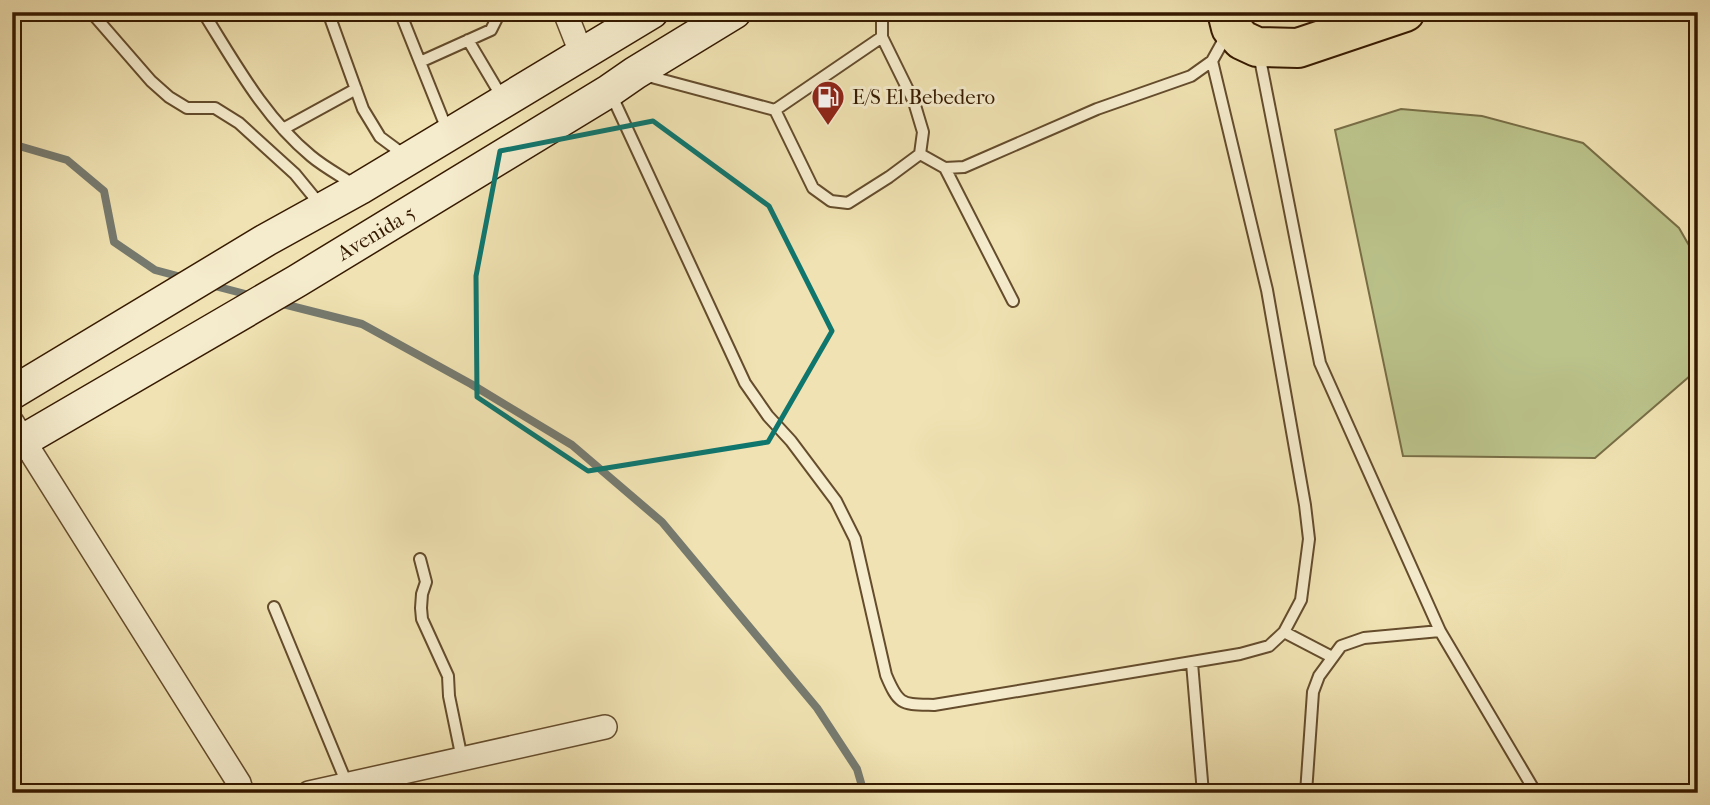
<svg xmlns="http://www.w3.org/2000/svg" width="1710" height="805" font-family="'IM FELL French Canon',serif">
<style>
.green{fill:#bbc38b;stroke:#786e46;stroke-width:2}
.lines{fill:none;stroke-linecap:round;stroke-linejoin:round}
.stream{stroke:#767a6f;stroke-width:8}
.lane-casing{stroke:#644c2c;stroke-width:14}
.street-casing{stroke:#644c2c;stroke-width:26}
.secondary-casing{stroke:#361a00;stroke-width:35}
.highway-casing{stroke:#361a00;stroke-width:42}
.lane{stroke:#f5eccd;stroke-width:10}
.street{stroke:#f5eccd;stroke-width:23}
.secondary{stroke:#f5eccd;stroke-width:32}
.highway{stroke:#f0e2b2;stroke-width:38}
.marked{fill:none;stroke:#0f766e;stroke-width:5;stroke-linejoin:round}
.labels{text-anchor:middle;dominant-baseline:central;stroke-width:6;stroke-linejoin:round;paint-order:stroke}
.poi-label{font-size:21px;fill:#361a00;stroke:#f5eccd;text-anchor:start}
.street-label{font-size:21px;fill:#361a00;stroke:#f5eccd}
</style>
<rect width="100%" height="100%" fill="#f0e2b2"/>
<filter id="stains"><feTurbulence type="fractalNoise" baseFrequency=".00286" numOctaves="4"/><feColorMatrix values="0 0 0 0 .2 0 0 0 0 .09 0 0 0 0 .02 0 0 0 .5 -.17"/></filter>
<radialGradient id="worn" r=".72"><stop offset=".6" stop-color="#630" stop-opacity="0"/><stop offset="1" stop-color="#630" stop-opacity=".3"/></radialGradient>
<!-- green -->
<path class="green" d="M1401 109 1482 116 1583 143 1679 228 1698 261V369L1595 458 1403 456 1335 130Z"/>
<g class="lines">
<!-- stream -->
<path class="stream" d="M12 144 67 160 104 191 114 242 155 270 185 278
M211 285 253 296
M279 303 362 324 471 384 572 445 662 522 817 708 857 769 864 793"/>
<defs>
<path id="lane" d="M91 12 151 81 169 97 187 108H215L239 123 295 174 322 207
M203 12C235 63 264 117 311 156 324 167 341 176 356 186
M328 12 363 109 380 137 407 157
M400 12 448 132
M468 40 503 99
M1259 54 1320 363 1440 631 1536 793
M420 62 491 30 500 12
M644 75 775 110 882 37V12
M611 94 745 383 768 416 791 441 836 501 855 539 886 675C899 706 902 704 934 705L1240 654 1269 646 1284 632 1301 600 1309 539 1305 505 1267 290 1212 61 1227 34
M775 110 813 188 831 201 848 203 889 177 920 154 923 132 914 102 882 37
M283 129 356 89
M920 154 945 168 964 167 1097 109 1191 76 1212 61
M945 168 1013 301
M420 559 426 582 422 594 421 608 422 619 448 676 449 696 462 759
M274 607 347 784
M1284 632 1332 657
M1192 663 1203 793
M1306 793 1313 692 1319 676 1341 646 1364 638 1440 631"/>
<path id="street" d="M565 12 582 55
M12 422 239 783 242 793
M309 793 605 727"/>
<path id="secondary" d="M12 393 266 240 360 188 652 12
M12 447 297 281 609 91 635 73 735 12"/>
<path id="highway" d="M1227 12 1231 28 1242 40 1257 47 1298 48 1405 12"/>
</defs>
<!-- lane casing -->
<use href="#lane" class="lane-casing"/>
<!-- street casing -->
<use href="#street" class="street-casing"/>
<!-- secondary casing -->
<use href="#secondary" class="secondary-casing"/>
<!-- highway casing -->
<use href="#highway" class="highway-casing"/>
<!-- lane -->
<use href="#lane" class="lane"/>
<!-- street -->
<use href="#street" class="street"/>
<!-- secondary -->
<use href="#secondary" class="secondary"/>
<!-- highway -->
<use href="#highway" class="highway"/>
</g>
<!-- marked area -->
<path class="marked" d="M653 121 769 206 832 331 768 442 588 471 477 397 476 276 500 151Z"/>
<!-- icons -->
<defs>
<symbol id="fuel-pin" viewBox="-11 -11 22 30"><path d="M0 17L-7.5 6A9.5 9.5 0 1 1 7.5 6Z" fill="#8f2418" stroke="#f5eccd"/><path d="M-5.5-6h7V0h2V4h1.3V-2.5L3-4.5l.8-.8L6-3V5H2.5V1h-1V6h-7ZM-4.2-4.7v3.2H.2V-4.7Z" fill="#fff"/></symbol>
</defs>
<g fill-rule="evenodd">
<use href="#fuel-pin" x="809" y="78" width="38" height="52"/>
</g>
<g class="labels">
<!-- poi labels -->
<g class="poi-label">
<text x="852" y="97">E/S El Bebedero</text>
</g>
<!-- street labels -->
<g class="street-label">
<text transform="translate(376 233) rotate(-31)">Avenida 5</text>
</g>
</g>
<!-- margin -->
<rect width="1710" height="805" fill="none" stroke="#f0e2b2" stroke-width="42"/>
<rect x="14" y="14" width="1682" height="777" fill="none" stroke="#361a00" stroke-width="3.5"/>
<rect x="21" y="21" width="1668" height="763" fill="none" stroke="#361a00" stroke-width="2"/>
<rect width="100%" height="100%" filter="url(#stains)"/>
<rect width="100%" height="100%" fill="url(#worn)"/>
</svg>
